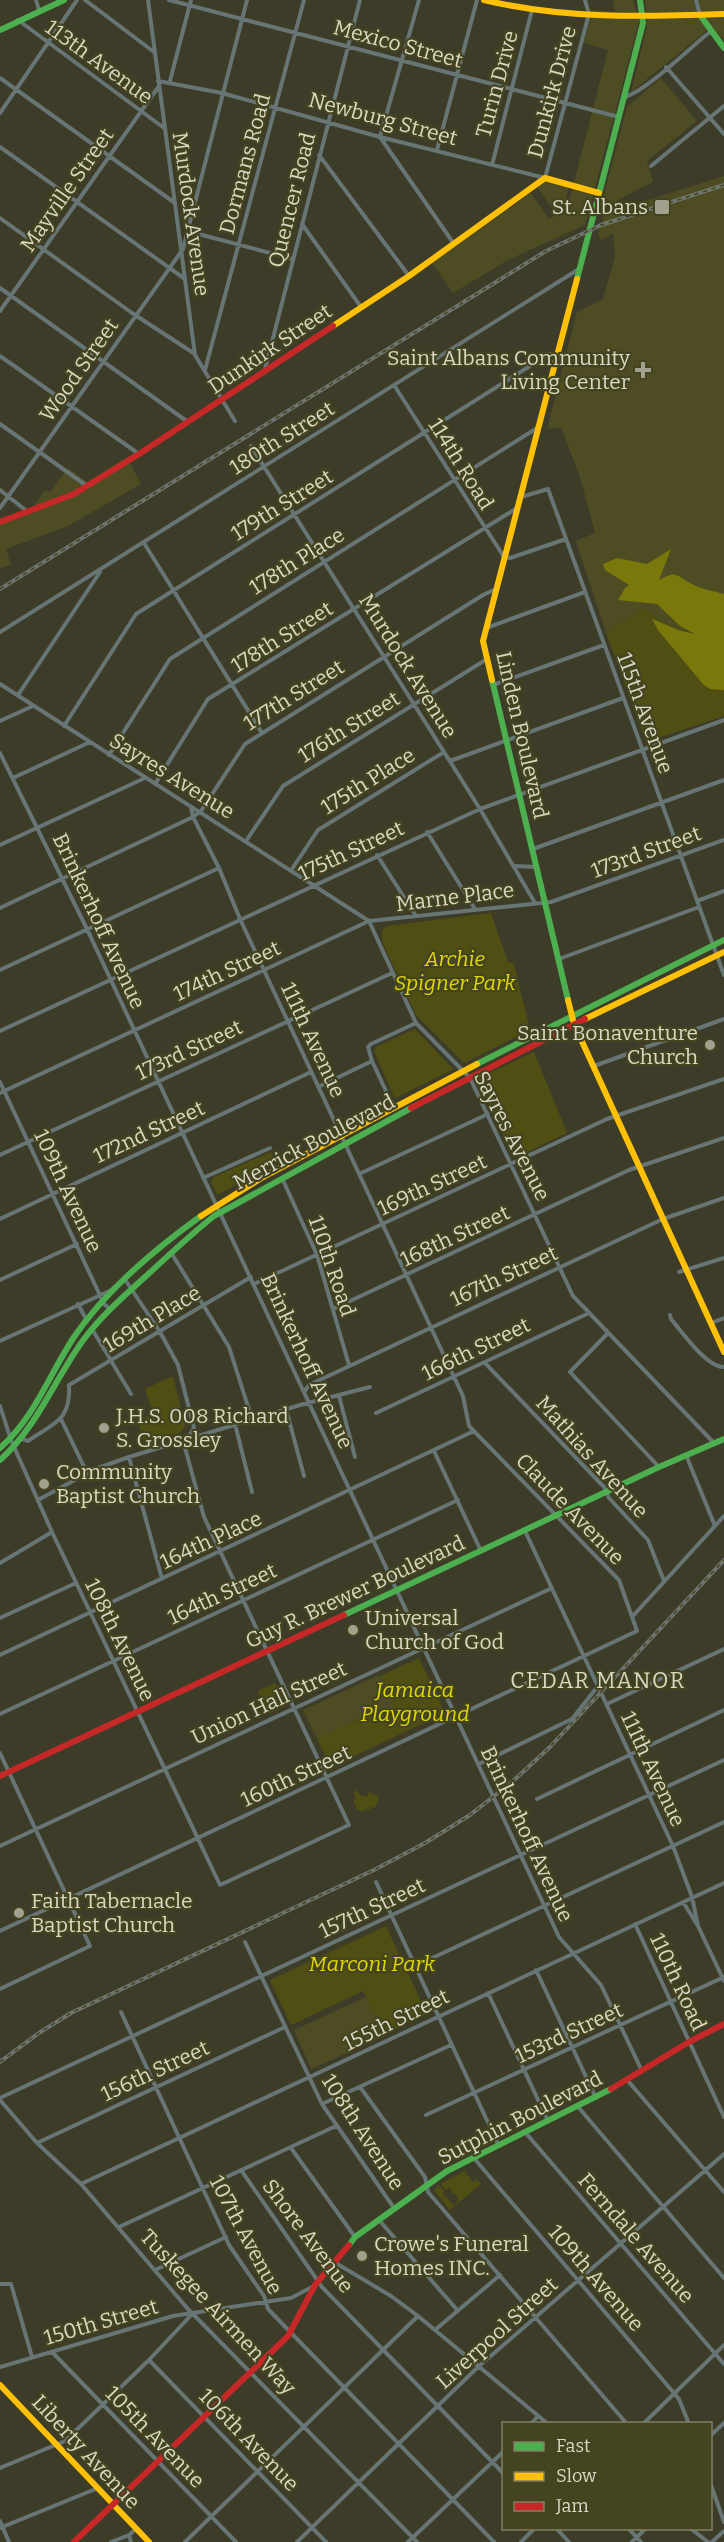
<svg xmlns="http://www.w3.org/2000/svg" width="724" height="2542" font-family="Bitter,serif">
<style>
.built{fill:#4d4c23}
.green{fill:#504f13}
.forest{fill:#7a780b}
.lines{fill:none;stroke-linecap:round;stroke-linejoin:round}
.street{stroke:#677575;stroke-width:4}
.fast{stroke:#4caf50;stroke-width:6}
.slow{stroke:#ffc107;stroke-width:6}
.jam{stroke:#c62828;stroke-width:6}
.rail-casing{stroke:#6e756e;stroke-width:4}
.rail{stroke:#454420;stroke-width:1.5;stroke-dasharray:4.5;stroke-linecap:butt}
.poi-dot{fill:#a2a18d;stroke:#454420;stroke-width:2}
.labels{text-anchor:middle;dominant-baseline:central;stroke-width:4.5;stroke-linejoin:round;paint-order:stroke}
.street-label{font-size:21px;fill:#d8d8c4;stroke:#454420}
.poi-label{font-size:21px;fill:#d8d8c4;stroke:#454420;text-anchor:start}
.park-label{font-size:21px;font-style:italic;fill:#dfd901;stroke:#454420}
.neighbourhood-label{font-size:22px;letter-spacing:1.5px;fill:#d8d8c4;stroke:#454420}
</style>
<rect width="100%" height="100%" fill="#3d3c28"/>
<!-- built -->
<path class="built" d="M613 0H633L639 22 585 225 508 260 453 293 432 263 531 193 549 219 556 214 535 184 542 174 570 182 564 207 567 210 608 50 584 43 593 10 615 12Z
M645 0H724V40L711 27 631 92 647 27Z
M661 78 697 121 647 161 653 182 600 209 627 107Z
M724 176V646L665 623 644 608 606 633 576 541 595 533 580 477 561 427 547 429 577 312 603 299 615 257 613 234 601 240 598 235 604 214Z
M127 457 141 484 68 526 6 549 11 565 0 568V519L33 507 45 490 50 492 68 468 87 482Z
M379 1675 392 1703 317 1739 303 1710Z
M366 1997 384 2036 311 2069 294 2030Z"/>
<!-- green -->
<path class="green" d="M644 608 665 623 724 646V716L646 742 606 633Z
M491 913 508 962 514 964 530 1030 464 1063 416 1015 382 941V931L387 926Z
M415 1029 453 1069 396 1098 394 1097 374 1051 376 1047Z
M534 1052 567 1133 519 1156 512 1154 478 1082 481 1077Z
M271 1152 276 1163 217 1195 211 1181 214 1177Z
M173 1376 185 1426 181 1432 145 1443 137 1420 154 1415 145 1389Z
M419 1658 445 1713 331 1767 317 1739 392 1703 380 1676Z
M275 1683 285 1706 268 1714 258 1691Z
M357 1790 360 1795 367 1797 369 1792 379 1797 375 1808 371 1807 370 1810 365 1809 364 1812 356 1809V1805L353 1804 356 1797 353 1793Z
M386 1926 427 2014 384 2035 363 1991 291 2025 270 1980Z
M464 2171 473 2182 477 2179 481 2184 450 2210 434 2190 439 2185 444 2191 443 2198 445 2196 454 2206 458 2200 457 2195 453 2194 450 2188 445 2190 441 2184Z"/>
<!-- forest -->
<path class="forest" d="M671 549 659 580C678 570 675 575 690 583 700 589 713 591 724 594V690L710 689 703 684 658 630 652 619 678 630 695 634 680 626 657 604 618 600 625 588 629 585 605 570 603 564 617 558 647 564Z"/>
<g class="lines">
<!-- street -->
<path class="street" d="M36 0 39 10
M85 0 154 52
M148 0 195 355 235 421
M169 0 619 117
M419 0 380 137 454 244
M696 0 700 15
M18 20 164 128
M666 67 724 134
M0 78 175 203
M158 81 222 93 380 137 545 178 589 14 585 0
M170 81 191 0
M625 97C649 89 688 49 710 32
M0 113 77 0
M0 147 185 279
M437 150 477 0
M319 155 409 276
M492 165 532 10
M651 166 724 106
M0 218 132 313 195 354
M302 224 361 307
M187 231 293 259
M0 288 188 422
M0 311 159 86
M0 356 139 454
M205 370 304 0
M264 373 360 0
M394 385 504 557 510 558 566 539
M0 424 87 486
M251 446 480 809 535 903
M0 490 28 512
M521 497 548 489 724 975
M0 508 183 249 247 0
M144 543 262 733
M486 628 585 592
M0 632 579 269
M0 684 369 921 416 1023 470 1078 573 1296 714 1443
M493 685 604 645
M18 695 100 572
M0 721 33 706
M64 726 136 614 549 354H557
M0 753 87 929 559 1937 601 1985 642 2071
M109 755 170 659 537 428
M450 761 623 698
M13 778 90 742
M155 784 208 699 517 508
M427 832 475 909
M246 841 283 786 487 659
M0 845 145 778
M533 849 724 780
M377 855 416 916
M514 866 537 867
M292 869 318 830 444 752
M697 901 724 891
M0 908 193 817 201 811 245 744 483 595 496 589
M559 959 699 907
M0 970 219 868
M0 1031 480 809 724 720
M372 1061 393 1106
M594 1066 724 1019
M0 1082 104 1304 111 1310
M318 1087 372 1061 368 1047 371 1044 416 1023
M0 1093 369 921 551 902 724 840
M0 1155 392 973
M359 1174 488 1114
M203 1178 270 1148
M282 1178 317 1255 349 1365
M0 1219 311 1072
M172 1254 229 1347 252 1419
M679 1272 724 1258
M0 1280 77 1244
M254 1284 607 1119 724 1079
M78 1304 87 1321
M333 1309 629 1170 724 1138
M670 1315 671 1319C682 1332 707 1368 724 1367
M711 1323 724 1318
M92 1329 131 1394
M608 1333 570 1372 659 1467
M0 1341 116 1288
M485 1363 604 1487 609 1498 648 1540 664 1581
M69 1385 251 1277
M304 1392 309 1385 663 1219 724 1198
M339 1396 355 1457
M0 1406 11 1440 52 1532 220 1885 349 1825 204 1517 184 1444 194 1428 178 1365 160 1332 126 1281
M286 1409 304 1476
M376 1413 589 1313
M61 1419 88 1475
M235 1424 252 1492
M22 1439 28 1441C54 1423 71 1421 69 1385
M434 1451 481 1551
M686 1455 715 1526
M129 1457 162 1579
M38 1500 95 1469 129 1457 300 1405 370 1387
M525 1531 673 1846 692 1897 698 1926
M0 1563 52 1532
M632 1617 724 1516
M0 1618 76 1583
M0 1655 474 1431
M607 1704 724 1649
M0 1714 458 1500
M0 1753 90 1946 0 1989
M479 1764 572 1719 598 1686
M537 1799 724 1710
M0 1846 552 1588
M376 1882 498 2144
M683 1902 698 1926 724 1981
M635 1924 724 2117
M0 1931 637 1631 619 1580 469 1426 463 1396 454 1377 240 919 219 868 193 817 191 807
M245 1942 322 2104 394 2208
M415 1966 724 1822
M536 1970 596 2098
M488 1993 548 2121
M121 2012 229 2245 264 2296 268 2309 494 2542
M628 2081 724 2192
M360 2087 425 2177 428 2192 627 2424
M0 2098 724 1760
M0 2100 37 2143 81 2184 187 2308 417 2542
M322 2104 451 2045
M579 2108 724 2278
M426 2115 724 1977
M525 2132 724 2364
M37 2143 285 2027
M291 2148 355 2237
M473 2157 679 2399 689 2424
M241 2170 322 2287 504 2474
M81 2184 724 1883
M379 2220 458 2311
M119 2227 336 2126
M334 2262 391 2296 418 2316 548 2424
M155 2270 226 2237
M0 2284H11L32 2357
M435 2330 500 2275
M52 2352 236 2542
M149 2360 326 2542
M0 2367 173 2316 291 2298 314 2286
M531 2424 538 2416
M643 2424 724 2345
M710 2436 724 2423
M0 2468 65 2441 149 2360 193 2313
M710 2482 724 2522
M0 2521 9 2542
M0 2528 98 2488
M556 2528 569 2542
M628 2528 641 2542
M690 2528 708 2542
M129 2535 131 2542
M111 2542 129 2535 136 2529
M185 2542 418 2316
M297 2542 478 2367 724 2154
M408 2542 504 2451
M521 2542 535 2528
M632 2542 646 2528
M712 2542 724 2531"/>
<!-- fast -->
<path class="fast" d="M700 15 724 48
M0 30 64 0
M577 279 643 23 640 0
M492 680 568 1000
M477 1064 724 940
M0 1448C35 1417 49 1375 74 1337 106 1290 155 1249 201 1216
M0 1460C38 1426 54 1380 84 1339 101 1316 123 1297 145 1277 168 1256 190 1235 214 1216L411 1108
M344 1615 659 1467 724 1439
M349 2245 355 2237 447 2171 611 2089"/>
<!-- slow -->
<path class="slow" d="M484 0C563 19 643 17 724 14
M333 326 409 276 545 178 599 193
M492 680 483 641 577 279
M568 1000 574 1024 724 1352
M585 1019 724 952
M201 1216 263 1177 477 1064
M0 2385 149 2542"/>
<!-- jam -->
<path class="jam" d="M0 522 74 494 139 454 333 326
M411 1108 585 1019
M0 1776 344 1615
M611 2089 689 2042 724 2024
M74 2542 288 2336 315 2285 349 2245"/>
<defs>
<path id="rail" d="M0 589 546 251 601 225 724 185
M0 2062 39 2033 71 2013 374 1870 425 1843 470 1815 512 1782 549 1748 724 1560"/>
</defs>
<!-- rail casing -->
<use href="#rail" class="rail-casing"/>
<!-- rail -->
<use href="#rail" class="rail"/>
</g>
<!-- markers -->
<g class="poi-dot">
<rect x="654" y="199" width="16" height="16" rx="3"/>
<path d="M640 361h6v6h6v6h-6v6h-6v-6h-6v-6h6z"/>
<circle cx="710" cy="1045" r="6"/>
<circle cx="104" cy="1428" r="6"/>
<circle cx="44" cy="1484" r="6"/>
<circle cx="353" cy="1630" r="6"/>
<circle cx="19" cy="1913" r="6"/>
<circle cx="362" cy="2256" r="6"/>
</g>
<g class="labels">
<!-- street labels -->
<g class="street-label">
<text transform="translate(398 44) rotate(15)">Mexico Street</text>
<text transform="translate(99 62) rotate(36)">113th Avenue</text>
<text transform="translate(497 84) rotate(-75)">Turin Drive</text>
<text transform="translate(552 92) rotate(-75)">Dunkirk Drive</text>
<text transform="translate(383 119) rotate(15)">Newburg Street</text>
<text transform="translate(245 164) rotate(-75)">Dormans Road</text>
<text transform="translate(67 190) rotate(-55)">Mayville Street</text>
<text transform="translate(292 200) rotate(-76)">Quencer Road</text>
<text transform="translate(191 214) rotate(82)">Murdock Avenue</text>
<text transform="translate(270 349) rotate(-34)">Dunkirk Street</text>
<text transform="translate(79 370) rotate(-55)">Wood Street</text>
<text transform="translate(282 438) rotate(-32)">180th Street</text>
<text transform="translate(461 464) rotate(58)">114th Road</text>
<text transform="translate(282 505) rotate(-32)">179th Street</text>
<text transform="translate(297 561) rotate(-32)">178th Place</text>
<text transform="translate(282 637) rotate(-32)">178th Street</text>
<text transform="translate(408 666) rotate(58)">Murdock Avenue</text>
<text transform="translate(294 695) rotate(-32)">177th Street</text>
<text transform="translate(645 713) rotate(70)">115th Avenue</text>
<text transform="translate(349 727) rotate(-32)">176th Street</text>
<text transform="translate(522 735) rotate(77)">Linden Boulevard</text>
<text transform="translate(172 776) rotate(32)">Sayres Avenue</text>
<text transform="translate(368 781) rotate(-32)">175th Place</text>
<text transform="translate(351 851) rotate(-25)">175th Street</text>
<text transform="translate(646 852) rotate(-20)">173rd Street</text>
<text transform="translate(455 897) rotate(-7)">Marne Place</text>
<text transform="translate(99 921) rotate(65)">Brinkerhoff Avenue</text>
<text transform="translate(227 971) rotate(-25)">174th Street</text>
<text transform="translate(313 1040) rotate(65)">111th Avenue</text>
<text transform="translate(189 1050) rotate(-25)">173rd Street</text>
<text transform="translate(149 1132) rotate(-25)">172nd Street</text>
<text transform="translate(512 1136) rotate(63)">Sayres Avenue</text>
<text transform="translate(314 1142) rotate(-28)">Merrick Boulevard</text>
<text transform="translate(432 1185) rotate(-25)">169th Street</text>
<text transform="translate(68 1191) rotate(65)">109th Avenue</text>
<text transform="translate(455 1236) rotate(-25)">168th Street</text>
<text transform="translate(332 1266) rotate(71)">110th Road</text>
<text transform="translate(504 1276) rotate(-25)">167th Street</text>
<text transform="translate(152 1319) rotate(-31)">169th Place</text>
<text transform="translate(476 1349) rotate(-26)">166th Street</text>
<text transform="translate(307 1361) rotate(65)">Brinkerhoff Avenue</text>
<text transform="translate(592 1457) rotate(48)">Mathias Avenue</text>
<text transform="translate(570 1509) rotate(46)">Claude Avenue</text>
<text transform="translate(211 1540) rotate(-25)">164th Place</text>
<text transform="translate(355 1592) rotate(-25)">Guy R. Brewer Boulevard</text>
<text transform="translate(222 1594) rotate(-25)">164th Street</text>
<text transform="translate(120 1640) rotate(64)">108th Avenue</text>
<text transform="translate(269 1703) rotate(-25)">Union Hall Street</text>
<text transform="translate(653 1769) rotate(65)">111th Avenue</text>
<text transform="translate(296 1776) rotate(-25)">160th Street</text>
<text transform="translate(527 1834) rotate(65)">Brinkerhoff Avenue</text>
<text transform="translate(372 1908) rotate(-25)">157th Street</text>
<text transform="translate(678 1982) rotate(65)">110th Road</text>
<text transform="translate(396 2020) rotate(-26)">155th Street</text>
<text transform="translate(569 2033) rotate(-25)">153rd Street</text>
<text transform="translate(155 2071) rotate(-25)">156th Street</text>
<text transform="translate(520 2118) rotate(-27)">Sutphin Boulevard</text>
<text transform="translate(363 2132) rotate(57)">108th Avenue</text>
<text transform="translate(246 2235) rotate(62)">107th Avenue</text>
<text transform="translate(308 2236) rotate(53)">Shore Avenue</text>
<text transform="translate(636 2238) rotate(49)">Ferndale Avenue</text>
<text transform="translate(596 2278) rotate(49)">109th Avenue</text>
<text transform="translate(218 2312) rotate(47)">Tuskegee Airmen Way</text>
<text transform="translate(101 2322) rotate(-16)">150th Street</text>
<text transform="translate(497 2333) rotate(-42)">Liverpool Street</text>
<text transform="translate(155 2437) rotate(46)">105th Avenue</text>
<text transform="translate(249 2440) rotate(46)">106th Avenue</text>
<text transform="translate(86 2452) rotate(47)">Liberty Avenue</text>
</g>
<!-- poi labels -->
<g class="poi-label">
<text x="648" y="207" text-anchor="end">St. Albans</text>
<text x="630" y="358" text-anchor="end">Saint Albans Community<tspan x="630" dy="24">Living Center</tspan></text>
<text x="698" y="1033" text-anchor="end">Saint Bonaventure<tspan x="698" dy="24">Church</tspan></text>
<text x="116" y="1416">J.H.S. 008 Richard<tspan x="116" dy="24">S. Grossley</tspan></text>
<text x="56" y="1472">Community<tspan x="56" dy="24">Baptist Church</tspan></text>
<text x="365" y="1618">Universal<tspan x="365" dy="24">Church of God</tspan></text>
<text x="31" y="1901">Faith Tabernacle<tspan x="31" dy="24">Baptist Church</tspan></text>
<text x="374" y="2244">Crowe's Funeral<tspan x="374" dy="24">Homes INC.</tspan></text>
</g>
<!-- park labels -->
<g class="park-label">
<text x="455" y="959">Archie<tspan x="455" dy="24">Spigner Park</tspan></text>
<text x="415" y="1690">Jamaica<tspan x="415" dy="24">Playground</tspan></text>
<text x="372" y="1964">Marconi Park</text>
</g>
<!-- neighbourhood labels -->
<g class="neighbourhood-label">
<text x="598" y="1680">CEDAR MANOR</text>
</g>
</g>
<!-- legend -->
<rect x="502" y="2422" width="210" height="108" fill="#454420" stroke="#807f62" stroke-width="1.5"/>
<rect x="514" y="2442" width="30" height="9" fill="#4caf50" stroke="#807f62" stroke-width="1.5"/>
<text x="556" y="2452" font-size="18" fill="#d8d8c4">Fast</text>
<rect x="514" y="2472" width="30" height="9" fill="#ffc107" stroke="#807f62" stroke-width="1.5"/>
<text x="556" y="2482" font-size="18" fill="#d8d8c4">Slow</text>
<rect x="514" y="2502" width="30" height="9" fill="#c62828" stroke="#807f62" stroke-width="1.5"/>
<text x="556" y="2512" font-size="18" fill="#d8d8c4">Jam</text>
</svg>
